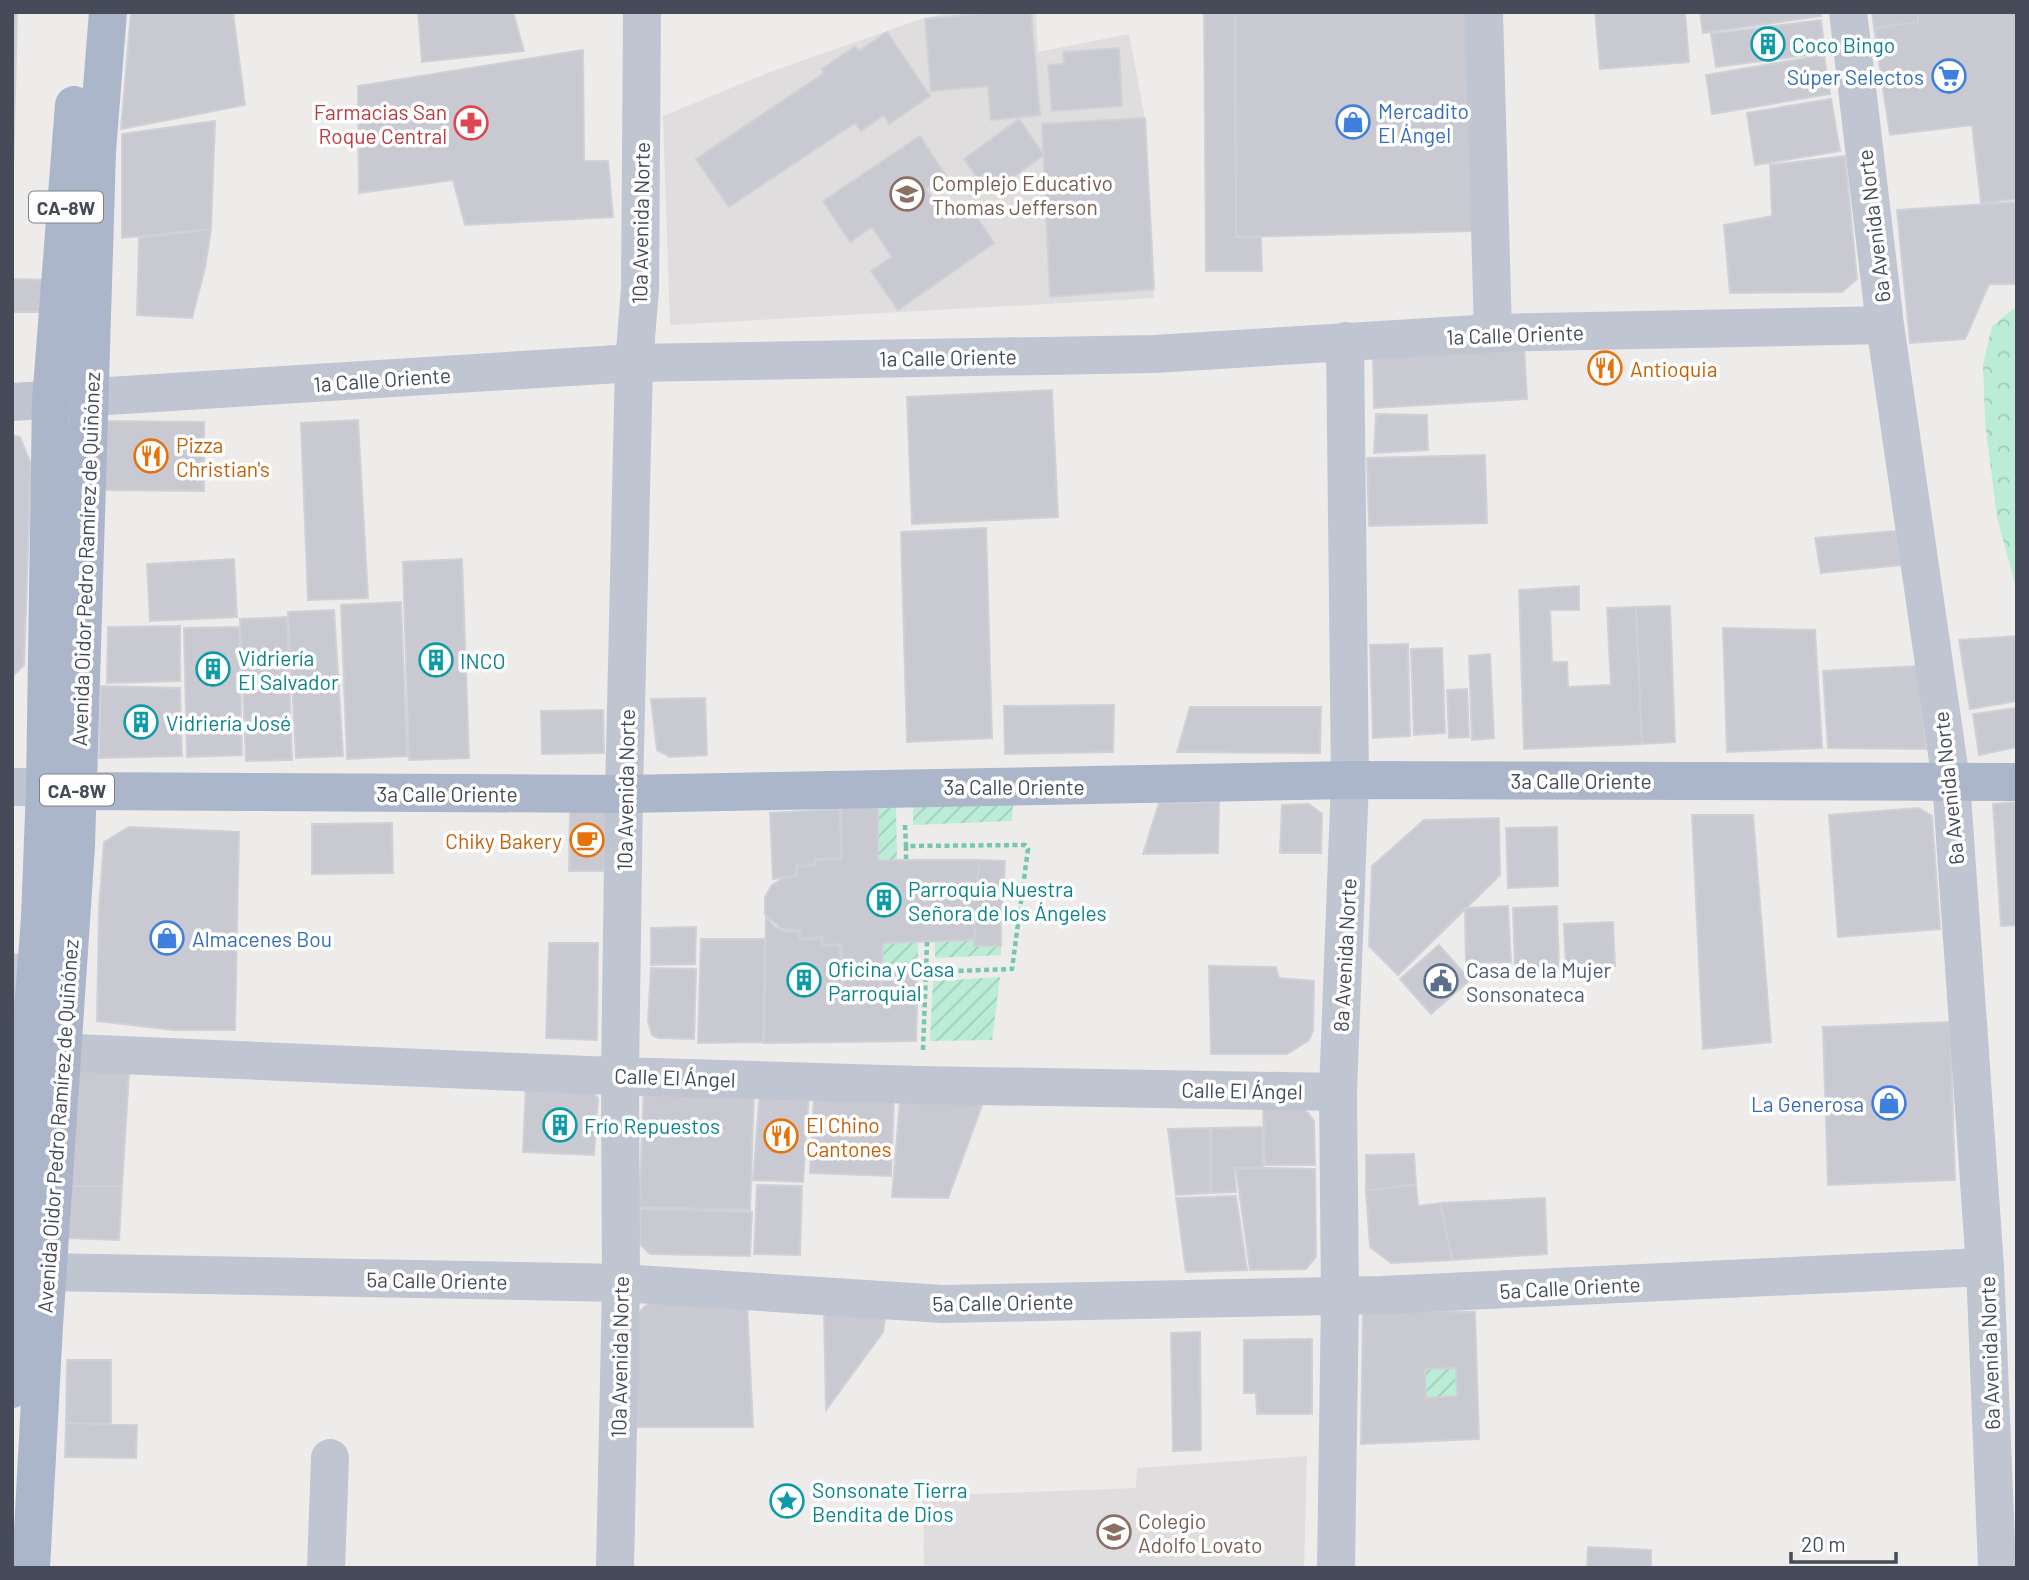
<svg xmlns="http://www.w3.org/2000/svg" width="2029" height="1580" font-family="Barlow,sans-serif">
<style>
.education{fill:#dfdddd}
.forest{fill:url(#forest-crowns)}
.garden{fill:url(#garden-furrows)}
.building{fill:#c9c9d1;stroke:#d0d0d7;stroke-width:2;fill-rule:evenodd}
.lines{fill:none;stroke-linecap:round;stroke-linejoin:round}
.path{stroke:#74c8ad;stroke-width:4.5;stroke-dasharray:5 3.5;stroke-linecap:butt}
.minor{stroke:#bfc5d1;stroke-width:38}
.major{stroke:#acb6ca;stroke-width:38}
.labels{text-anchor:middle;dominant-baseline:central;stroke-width:7;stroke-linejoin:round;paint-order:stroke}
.shield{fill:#fff;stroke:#7d818a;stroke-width:2}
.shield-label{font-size:19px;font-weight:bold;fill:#454b58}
.culture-label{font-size:21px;fill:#0d838f;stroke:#fff;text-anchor:start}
.shop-label{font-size:21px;fill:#366cbe;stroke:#fff;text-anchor:end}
.health-label{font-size:21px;fill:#be3a42;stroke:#fff;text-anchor:end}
.education-label{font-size:21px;fill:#785e54;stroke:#fff;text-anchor:start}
.street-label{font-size:21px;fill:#454b58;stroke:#fff}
.food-label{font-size:21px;fill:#c56008;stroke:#fff;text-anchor:start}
.service-label{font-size:21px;fill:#4e5e75;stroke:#fff;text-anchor:start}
</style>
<defs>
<pattern id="forest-crowns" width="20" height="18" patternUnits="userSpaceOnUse" patternTransform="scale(1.75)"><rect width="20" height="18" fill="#baecd6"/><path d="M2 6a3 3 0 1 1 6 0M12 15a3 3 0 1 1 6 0" fill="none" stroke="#a1ccba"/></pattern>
<pattern id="garden-furrows" width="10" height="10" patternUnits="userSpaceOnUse" patternTransform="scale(1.75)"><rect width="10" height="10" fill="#baecd6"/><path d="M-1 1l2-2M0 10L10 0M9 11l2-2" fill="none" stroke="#a1ccba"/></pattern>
</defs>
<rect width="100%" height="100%" fill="#eeeceb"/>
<!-- education -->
<path class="education" d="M951 12H1036L1038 52 1129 34 1144 113 1154 298 670 325 663 116 770 72 918 20Z
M1307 1456 1304 1568H924L923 1496 1136 1488 1137 1468Z"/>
<!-- forest -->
<path class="forest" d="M2017 306V591L1997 518 1985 422 1983 365 1992 326Z"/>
<!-- garden -->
<path class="garden" d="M1013 803 1012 821 913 825V806Z
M878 807H896L897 860H878Z
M974 940V945L1001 946V955L935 958V941Z
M918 942V971L883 970V943Z
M1000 977 992 1040 930 1041 933 981Z
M1456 1368 1457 1396 1426 1398 1425 1369Z"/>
<!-- building -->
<path class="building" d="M12 12H17L13 172H12Z
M131 12H233L245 105 121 129Z
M418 12H513L524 51 422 62Z
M1001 12H1031L1040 115 991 120 988 86 931 91 925 19Z
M1204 12H1235L1236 237H1261L1262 271H1206Z
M1235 12H1469L1473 231 1236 237Z
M1595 12H1685L1689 62 1600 69Z
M1700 12H1821V16L1703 33Z
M1872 12H1918V22L1874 28Z
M1918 12H2017V199L1981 203 1972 125 1890 135 1874 28 1918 22Z
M1821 20 1825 53 1716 67 1711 34Z
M887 32 930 96 889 124 884 115 861 131 855 123 729 207 696 159 824 73 822 69 855 46 859 51Z
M1119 48 1122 106 1052 111 1048 65 1064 64 1063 52Z
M583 50 584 161H608L613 217 465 225 453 180 359 193 358 86Z
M1824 55 1830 94 1712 114 1706 75Z
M1831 99 1840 151 1755 165 1747 113Z
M1145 118 1154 289 1050 297 1042 124Z
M1019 119 1044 155 989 194 964 159Z
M215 121 211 229 122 238V134Z
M920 136 946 176 926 189 946 217 968 204 994 243 898 310 871 271 892 257 872 227 850 242 823 201Z
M1845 156 1857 279 1842 292 1730 293 1724 225 1772 216 1770 165Z
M2017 202V284H1989L1965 339 1910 343 1897 210Z
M211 229 205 268 192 318 137 315 139 238Z
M12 279 51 280 52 312H12Z
M1524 346 1527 399 1374 408 1373 352Z
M1052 390 1058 517 912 524 907 397Z
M1376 414 1427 415 1428 450 1374 453Z
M358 420 368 598 308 600 301 423Z
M99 421 204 422V491L98 490Z
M12 435 20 437 31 464 24 665 12 677Z
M1485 455 1487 523 1369 526 1367 458Z
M986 528 992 738 907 742 901 532Z
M1895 531 1902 565 1821 573 1815 538Z
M234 559 237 617 150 621 147 564Z
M462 559 469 758 409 760 403 562Z
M1579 586V610H1550L1552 662H1567L1568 687 1611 685 1607 608 1636 607 1642 744 1524 749 1519 590Z
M401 602 407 756 347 759 341 605Z
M1670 606 1675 742 1642 744 1636 607Z
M334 610 343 756 296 758 288 612Z
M287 617 292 760 246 761 240 619Z
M180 626V681L107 683 108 627Z
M239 627 242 755 187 757 184 628Z
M1723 628 1815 630 1822 748 1727 752Z
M2017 636V701L1970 709 1959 640Z
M1408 644 1410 736 1373 738 1370 645Z
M1442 648 1445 733 1414 735 1411 649Z
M1490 654 1494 738 1472 740 1469 656Z
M1917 666 1926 749 1828 748 1823 671Z
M101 686 180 688 182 756 99 758Z
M1467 689 1469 737 1449 738 1447 690Z
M705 698 707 755 670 757 657 750 651 699Z
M1114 705 1113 752 1005 754 1004 706Z
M1190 707H1321L1320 753 1177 752Z
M2017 708V747L1979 755 1973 714Z
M603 710 604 753 542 754 541 711Z
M1219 802 1218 853 1143 854 1159 803Z
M2017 802V925L2001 926 1993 804Z
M1309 804 1322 814 1321 853H1280L1282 805Z
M878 807V860H979L977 886H1004L1001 920H975L974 940 883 943 881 988H843L842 944 822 945 823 937 800 939V931L782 929 765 914V897L772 885 784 878 797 875V867L816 865V860L842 859 841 808Z
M1919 808 1932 816 1940 929 1838 937 1829 815Z
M840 809 841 858 815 859V864L796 866 797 875 773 879 770 813Z
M570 810H606L604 871H569Z
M1692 815H1753L1771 1042 1703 1049Z
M1499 818 1500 875 1398 975 1369 946 1372 866 1424 820Z
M392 823 393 873 312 874V824Z
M129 827 239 832 235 1030H174L97 1021 99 908 104 842Z
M1557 827 1558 886 1508 888 1506 828Z
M979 860 1005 861 1004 886H977Z
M1508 906 1511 962 1466 963 1465 908Z
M1557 906 1559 971 1515 972 1513 908Z
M766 917 774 926 783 931 799 932 800 940 821 938V946H840L842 989H882L883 970 918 971 916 1041 764 1043Z
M975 920H1001V946H974Z
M1613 922 1615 966 1566 968 1564 924Z
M696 927 695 964 651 965V928Z
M701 939H765L763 1042 698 1043Z
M549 943H598L597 1040 546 1038Z
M1439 945 1470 980 1431 1014 1400 979Z
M12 954 23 955 20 1006 12 1013Z
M1209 966 1276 967 1279 978 1314 981 1313 1030 1309 1040 1287 1054H1211Z
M651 968 696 969 694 1039 658 1038 652 1035 648 1021Z
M1950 1022 1955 1180 1828 1185 1823 1027Z
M74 1071 129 1073 122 1186H69Z
M526 1083 589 1087 598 1099 594 1155 523 1152Z
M644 1087 754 1090 750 1210 639 1207Z
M760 1090 809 1093 803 1182 753 1180Z
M814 1095 894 1098 891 1176 810 1173Z
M900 1100H984L948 1198 892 1197Z
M1299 1108 1308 1113 1314 1121 1315 1165H1265L1263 1109Z
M1262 1127 1263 1167 1234 1168 1236 1192 1211 1193V1128Z
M1210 1128V1193L1176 1195 1168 1129Z
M1414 1154 1416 1184 1366 1191V1155Z
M1265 1168 1315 1169 1316 1257 1306 1269 1250 1270 1236 1169Z
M1416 1184 1418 1206 1440 1203 1452 1260 1391 1263 1370 1247 1366 1191Z
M757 1185 802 1186 800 1255 754 1254Z
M69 1186H122L119 1240 67 1238Z
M1236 1196 1247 1270 1186 1272 1176 1198Z
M1545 1198 1547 1254 1452 1260 1440 1203Z
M640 1209 752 1212 750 1256 650 1254 640 1244Z
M649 1303H747L753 1427H637L635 1323 639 1312Z
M824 1309 886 1313 883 1332 826 1410Z
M1363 1310 1475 1312 1479 1439 1361 1444ZM1456 1368 1457 1396 1426 1398 1425 1369Z
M1200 1332 1201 1450 1173 1451 1171 1333Z
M1312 1339V1414H1257L1256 1393H1244V1340Z
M67 1360H111V1424L66 1423Z
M66 1423 137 1425 136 1458 65 1457Z
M1588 1547 1651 1550V1568H1587Z"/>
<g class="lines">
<!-- path -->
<path class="path" d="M905 825 906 846 1025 845 1028 849 1012 969 926 972 923 1050
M906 846V859
M926 972 927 942"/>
<!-- minor -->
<path class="minor" d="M1484 12 1493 333
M1848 12 1885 325 1951 781 1985 1267 1997 1568
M12 402 634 363 1154 354 1493 333 1885 325
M12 787H45L76 791
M28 1051 588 1075 919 1085 1338 1092
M21 1274 48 1272 621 1283 943 1304 1382 1295 1985 1267
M326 1568 330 1458
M615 1568 621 1283 620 1075 624 794 634 363 640 289 642 12
M1336 1568 1340 1296 1338 1092 1350 780 1345 341"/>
<!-- major -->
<path class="major" d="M77 791 624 794 1350 780 2017 782
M12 1389 26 1191 30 1051 40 918 45 787 51 401 74 105
M31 1568 44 1326 76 846 97 151 108 12"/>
</g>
<!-- icons -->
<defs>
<symbol id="building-ring" viewBox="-11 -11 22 22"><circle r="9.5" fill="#fff" stroke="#0f9aa8" stroke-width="1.5"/><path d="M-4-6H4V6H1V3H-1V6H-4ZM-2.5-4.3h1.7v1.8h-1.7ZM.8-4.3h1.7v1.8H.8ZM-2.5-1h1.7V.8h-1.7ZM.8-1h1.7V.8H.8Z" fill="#0f9aa8"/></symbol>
<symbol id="supermarket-ring" viewBox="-11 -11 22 22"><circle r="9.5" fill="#fff" stroke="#3f7fe0" stroke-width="1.5"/><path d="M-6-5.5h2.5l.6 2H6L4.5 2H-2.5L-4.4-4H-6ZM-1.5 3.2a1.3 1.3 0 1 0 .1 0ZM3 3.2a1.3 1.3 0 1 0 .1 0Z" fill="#3f7fe0"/></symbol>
<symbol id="shop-ring" viewBox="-11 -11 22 22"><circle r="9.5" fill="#fff" stroke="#3f7fe0" stroke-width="1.5"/><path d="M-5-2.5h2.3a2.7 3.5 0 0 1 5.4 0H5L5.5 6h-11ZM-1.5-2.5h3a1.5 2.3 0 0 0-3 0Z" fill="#3f7fe0"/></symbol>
<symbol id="pharmacy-ring" viewBox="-11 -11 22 22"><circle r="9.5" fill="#fff" stroke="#e0444e" stroke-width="1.5"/><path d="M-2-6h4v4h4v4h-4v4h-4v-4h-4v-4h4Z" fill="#e0444e"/></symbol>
<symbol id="school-ring" viewBox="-11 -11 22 22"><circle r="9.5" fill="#fff" stroke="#8d6e63" stroke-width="1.5"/><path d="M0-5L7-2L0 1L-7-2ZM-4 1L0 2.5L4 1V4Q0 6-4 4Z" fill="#8d6e63"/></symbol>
<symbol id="restaurant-ring" viewBox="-11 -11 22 22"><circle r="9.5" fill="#fff" stroke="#e8710a" stroke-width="1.5"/><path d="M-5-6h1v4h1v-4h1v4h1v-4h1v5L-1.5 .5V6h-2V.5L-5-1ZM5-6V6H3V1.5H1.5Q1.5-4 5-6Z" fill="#e8710a"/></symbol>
<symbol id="cafe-ring" viewBox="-11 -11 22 22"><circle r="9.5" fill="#fff" stroke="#e8710a" stroke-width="1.5"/><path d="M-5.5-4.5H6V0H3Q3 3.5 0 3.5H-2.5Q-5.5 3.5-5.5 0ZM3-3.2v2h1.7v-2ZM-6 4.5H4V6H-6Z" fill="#e8710a"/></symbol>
<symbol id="civic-ring" viewBox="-11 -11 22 22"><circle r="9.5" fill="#fff" stroke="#5c6f8a" stroke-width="1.5"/><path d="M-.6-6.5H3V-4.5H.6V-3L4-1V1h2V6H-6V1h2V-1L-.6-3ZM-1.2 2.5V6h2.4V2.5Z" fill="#5c6f8a"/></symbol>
<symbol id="sight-ring" viewBox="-11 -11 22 22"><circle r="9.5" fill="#fff" stroke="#0f9aa8" stroke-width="1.5"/><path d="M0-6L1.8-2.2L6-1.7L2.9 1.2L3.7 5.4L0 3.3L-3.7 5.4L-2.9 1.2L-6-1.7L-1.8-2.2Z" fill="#0f9aa8"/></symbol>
</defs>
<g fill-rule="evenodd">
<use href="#building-ring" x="1749" y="25" width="38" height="38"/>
<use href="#supermarket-ring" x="1930" y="57" width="38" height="38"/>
<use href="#shop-ring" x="1334" y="103" width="38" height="38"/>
<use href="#pharmacy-ring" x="452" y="104" width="38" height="38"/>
<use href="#school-ring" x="888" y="175" width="38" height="38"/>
<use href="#restaurant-ring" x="1586" y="349" width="38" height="38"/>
<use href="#restaurant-ring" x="132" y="437" width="38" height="38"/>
<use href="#building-ring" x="417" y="641" width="38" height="38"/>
<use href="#building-ring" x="194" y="650" width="38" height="38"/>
<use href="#building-ring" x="122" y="703" width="38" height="38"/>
<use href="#cafe-ring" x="568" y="821" width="38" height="38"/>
<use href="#building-ring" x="865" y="881" width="38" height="38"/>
<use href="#shop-ring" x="148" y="919" width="38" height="38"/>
<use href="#building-ring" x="785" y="961" width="38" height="38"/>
<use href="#civic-ring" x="1422" y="962" width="38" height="38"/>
<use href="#shop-ring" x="1870" y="1084" width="38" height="38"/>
<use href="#building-ring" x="541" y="1106" width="38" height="38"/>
<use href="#restaurant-ring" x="762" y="1117" width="38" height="38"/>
<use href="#sight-ring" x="768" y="1482" width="38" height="38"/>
<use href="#school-ring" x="1095" y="1513" width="38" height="38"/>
</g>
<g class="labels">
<!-- shield labels -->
<g class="shield">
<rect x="29" y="191.5" width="74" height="31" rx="5"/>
<rect x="40" y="774.5" width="74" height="31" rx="5"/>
</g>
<g class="shield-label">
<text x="66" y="207">CA-8W</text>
<text x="77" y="790">CA-8W</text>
</g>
<!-- culture labels -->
<g class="culture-label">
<text x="1792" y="44">Coco Bingo</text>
<text x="238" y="657">Vidriería<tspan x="238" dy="24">El Salvador</tspan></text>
<text x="460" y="660">INCO</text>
<text x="166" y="722">Vidriería José</text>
<text x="908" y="888">Parroquia Nuestra<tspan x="908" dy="24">Señora de los Ángeles</tspan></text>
<text x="828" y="968">Oficina y Casa<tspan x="828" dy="24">Parroquial</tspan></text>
<text x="584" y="1125">Frío Repuestos</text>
<text x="812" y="1489">Sonsonate Tierra<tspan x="812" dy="24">Bendita de Dios</tspan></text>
</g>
<!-- shop labels -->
<g class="shop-label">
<text x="1924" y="76">Súper Selectos</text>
<text x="1378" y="110" text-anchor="start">Mercadito<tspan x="1378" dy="24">El Ángel</tspan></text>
<text x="192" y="938" text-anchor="start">Almacenes Bou</text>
<text x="1864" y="1103">La Generosa</text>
</g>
<!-- health labels -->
<g class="health-label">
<text x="447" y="111">Farmacias San<tspan x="447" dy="24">Roque Central</tspan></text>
</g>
<!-- education labels -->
<g class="education-label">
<text x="932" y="182">Complejo Educativo<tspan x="932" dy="24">Thomas Jefferson</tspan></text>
<text x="1138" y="1520">Colegio<tspan x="1138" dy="24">Adolfo Lovato</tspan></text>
</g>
<!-- street labels -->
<g class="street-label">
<text transform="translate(640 223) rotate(-89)">10a Avenida Norte</text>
<text transform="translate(1873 226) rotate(-97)">6a Avenida Norte</text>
<text transform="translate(1515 334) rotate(-2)">1a Calle Oriente</text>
<text transform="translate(948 357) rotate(-1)">1a Calle Oriente</text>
<text transform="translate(382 379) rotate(-4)">1a Calle Oriente</text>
<text transform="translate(85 559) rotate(-88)">Avenida Oidor Pedro Ramírez de Quiñónez</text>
<text x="1581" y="780">3a Calle Oriente</text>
<text x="1014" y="786">3a Calle Oriente</text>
<text transform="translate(1948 788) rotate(-96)">6a Avenida Norte</text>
<text transform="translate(625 790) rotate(-89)">10a Avenida Norte</text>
<text x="447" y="793">3a Calle Oriente</text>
<text transform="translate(1344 955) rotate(-87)">8a Avenida Norte</text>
<text transform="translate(675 1077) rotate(2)">Calle El Ángel</text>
<text transform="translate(1242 1090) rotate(1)">Calle El Ángel</text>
<text transform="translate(57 1126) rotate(-86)">Avenida Oidor Pedro Ramírez de Quiñónez</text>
<text transform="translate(437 1280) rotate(1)">5a Calle Oriente</text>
<text transform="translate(1570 1287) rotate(-3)">5a Calle Oriente</text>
<text transform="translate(1003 1302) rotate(-1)">5a Calle Oriente</text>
<text transform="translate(1989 1353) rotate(-92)">6a Avenida Norte</text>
<text transform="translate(619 1357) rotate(-89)">10a Avenida Norte</text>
</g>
<!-- food labels -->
<g class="food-label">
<text x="1630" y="368">Antioquia</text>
<text x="176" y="444">Pizza<tspan x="176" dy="24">Christian's</tspan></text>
<text x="562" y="840" text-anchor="end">Chiky Bakery</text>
<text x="806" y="1124">El Chino<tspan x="806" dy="24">Cantones</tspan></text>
</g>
<!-- service labels -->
<g class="service-label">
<text x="1466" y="969">Casa de la Mujer<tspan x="1466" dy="24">Sonsonateca</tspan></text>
</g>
</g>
<!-- border -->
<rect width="2029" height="1580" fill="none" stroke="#454b58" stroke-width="28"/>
<!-- scale -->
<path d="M1791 1552v10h105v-10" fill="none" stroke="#454b58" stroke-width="3.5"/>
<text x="1801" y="1552" font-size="21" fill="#454b58" stroke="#ffffff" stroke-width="5" paint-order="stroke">20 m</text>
</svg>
